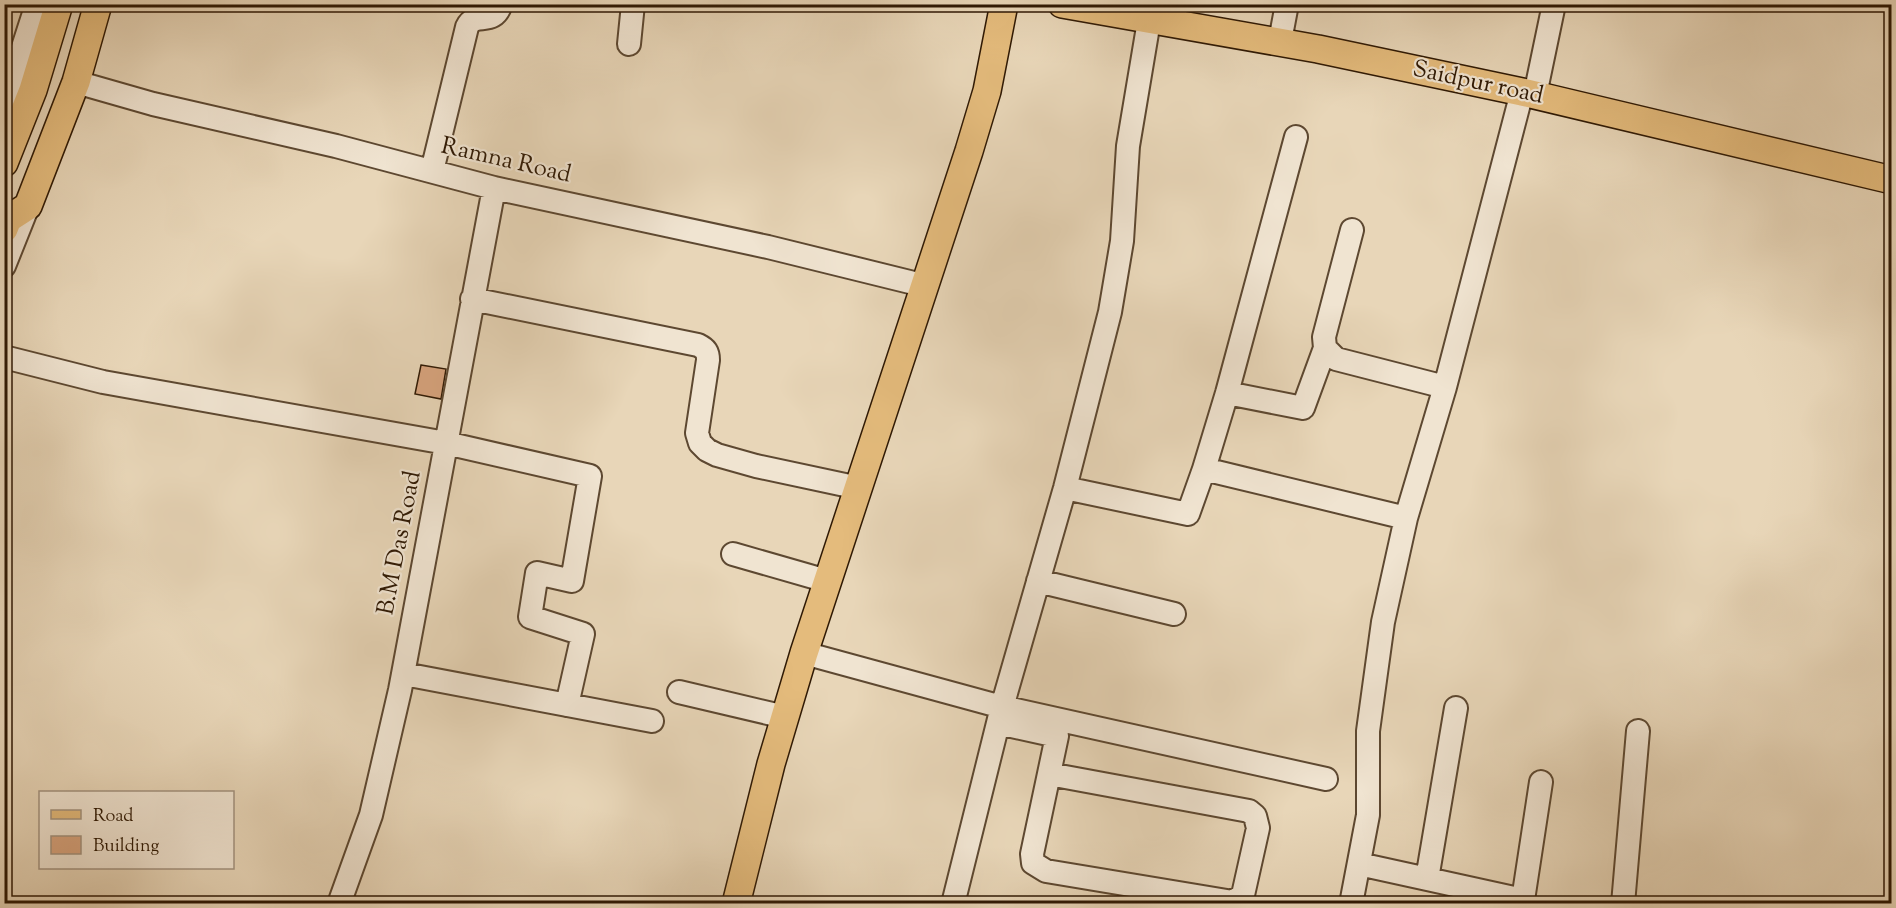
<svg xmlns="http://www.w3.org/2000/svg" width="1896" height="908" font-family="'Sorts Mill Goudy',serif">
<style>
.building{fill:#d9a57f;stroke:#2f1904;stroke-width:1.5}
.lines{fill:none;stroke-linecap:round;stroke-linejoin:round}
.minor-casing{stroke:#5d4831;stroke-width:26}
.major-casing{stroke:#2f1904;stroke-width:30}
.minor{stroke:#f0e4d1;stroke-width:22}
.major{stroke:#e4bb7c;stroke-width:27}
.labels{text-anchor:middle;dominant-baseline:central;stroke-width:4.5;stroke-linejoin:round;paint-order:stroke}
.street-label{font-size:24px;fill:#2f1904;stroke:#f0e4d1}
</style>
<rect width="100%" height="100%" fill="#e8d6b8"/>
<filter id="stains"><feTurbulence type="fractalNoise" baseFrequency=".00333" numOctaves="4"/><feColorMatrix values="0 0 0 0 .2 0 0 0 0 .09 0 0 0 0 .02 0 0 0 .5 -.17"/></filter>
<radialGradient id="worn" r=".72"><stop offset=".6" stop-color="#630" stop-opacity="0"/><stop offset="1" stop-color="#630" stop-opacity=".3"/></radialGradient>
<!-- building -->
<path class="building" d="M421 365 446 369 441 399 415 394Z"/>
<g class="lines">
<defs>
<path id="minor" d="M1280 41 1287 4
M629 44 633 4
M76 82 153 104 336 146 494 188 768 247 926 286
M1535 95 1554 4
M4 106 37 4
M1296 137 1227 393 1204 469 1406 518 1383 622 1368 731V815L1351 904
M432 171 467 27C475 10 493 28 501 4
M1352 230 1324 337 1325 348 1336 359 1445 387
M4 266 28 206
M472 299 698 345C706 349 708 352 708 360L697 433 700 443 707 450 717 455 756 466 859 488
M4 357 103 382 446 443 590 476 572 581 537 573 530 617 583 634 567 705
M1227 393 1303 408 1325 348
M1065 488 1188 514 1204 469
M1406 518 1445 387 1522 92
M733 554 827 581
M1038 581 1174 614
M804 653 1002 707 1326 779
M404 674 652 721
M679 692 785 717
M998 723 1057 736 1032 854 1033 863 1046 871 1233 902 1243 895 1258 828 1255 816 1249 811 1049 774
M1359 864 1523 900 1541 782
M1427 879 1456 708
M339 904 371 815 400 690 494 188
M953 904 1002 707 1065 488 1110 312 1122 241 1128 146 1149 21
M1623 904 1638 731"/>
<path id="major" d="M1062 4 1318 49 1522 92 1892 180
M4 163 33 90 59 4
M4 229 8 219 28 206 76 82 98 4
M736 904 771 764 804 653 969 151 987 91 1004 4"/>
</defs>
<!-- minor casing -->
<use href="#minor" class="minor-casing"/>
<!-- major casing -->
<use href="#major" class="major-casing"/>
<!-- minor -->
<use href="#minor" class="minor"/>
<!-- major -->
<use href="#major" class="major"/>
</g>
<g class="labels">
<!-- street labels -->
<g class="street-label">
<text transform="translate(1478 83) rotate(12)">Saidpur road</text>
<text transform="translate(506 161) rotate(13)">Ramna Road</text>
<text transform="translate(400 543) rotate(-79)">B.M Das Road</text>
</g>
</g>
<!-- margin -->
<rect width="1896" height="908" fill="none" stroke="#e8d6b8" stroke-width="24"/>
<rect x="6" y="6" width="1884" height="896" fill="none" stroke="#2f1904" stroke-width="3"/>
<rect x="12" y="12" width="1872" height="884" fill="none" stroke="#2f1904" stroke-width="1.5"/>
<!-- legend -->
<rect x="39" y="791" width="195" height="78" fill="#f0e4d1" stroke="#a3937f" stroke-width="1.5"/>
<rect x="51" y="810" width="30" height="9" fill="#e4bb7c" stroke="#a3937f" stroke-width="1.5"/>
<text x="93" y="821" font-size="18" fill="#2f1904">Road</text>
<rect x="51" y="836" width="30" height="18" fill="#d9a57f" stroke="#a3937f" stroke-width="1.5"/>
<text x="93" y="851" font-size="18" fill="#2f1904">Building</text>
<rect width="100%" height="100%" filter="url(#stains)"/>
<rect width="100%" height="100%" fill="url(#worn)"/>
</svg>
